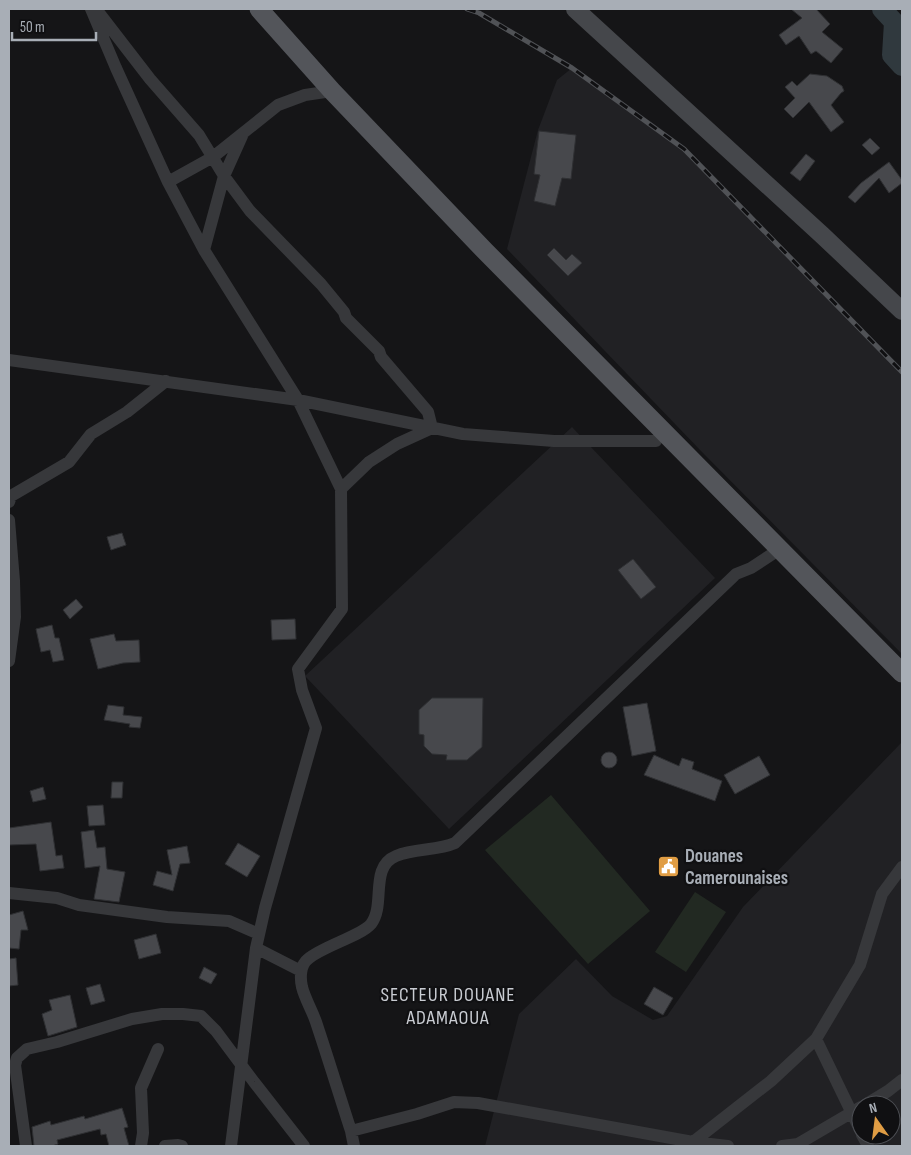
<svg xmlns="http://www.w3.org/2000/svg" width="911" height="1155" font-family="'Sofia Sans Condensed',sans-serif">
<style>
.built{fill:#212124;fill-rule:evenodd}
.green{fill:#222922}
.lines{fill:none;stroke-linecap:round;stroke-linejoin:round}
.river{stroke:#30393e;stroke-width:20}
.building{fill:#47484c;stroke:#2f3033}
.street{stroke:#37383b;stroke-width:12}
.secondary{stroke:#45474b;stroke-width:18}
.primary{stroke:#53555a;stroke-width:19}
.rail-casing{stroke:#505256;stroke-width:5}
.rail{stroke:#101012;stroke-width:3;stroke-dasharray:9;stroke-linecap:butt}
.labels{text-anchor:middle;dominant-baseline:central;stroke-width:4.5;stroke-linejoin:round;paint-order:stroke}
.poi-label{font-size:19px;font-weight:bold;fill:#a8aeb6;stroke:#101012;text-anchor:start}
.neighbourhood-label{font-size:20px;letter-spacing:1px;fill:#c9ccd2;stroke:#101012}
</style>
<rect width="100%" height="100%" fill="#151517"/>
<!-- built -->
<path class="built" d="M572 68 684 149 902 372V654L701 451 507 249 538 130 557 80Z
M572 427 715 578 449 829 305 676Z
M902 742V1146H485L519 1014 576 959 612 996 653 1020 667 1016 743 907ZM861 1105H891V1135H861Z"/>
<!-- green -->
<path class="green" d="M551 795 650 911 588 964 485 850Z
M695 892 726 912 686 972 655 952Z"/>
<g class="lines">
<!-- river -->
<path class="river" d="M882 9 894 22 892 55 902 66"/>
</g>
<!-- building -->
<path class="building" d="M791 9H816L830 24 822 32 843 49 831 63 816 51 811 54 799 36 786 45 779 35 802 18Z
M810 74 827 76 842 86 844 91 841 93 831 105 844 122 831 132 809 102 793 118 784 109 795 98 785 87 792 81 797 86Z
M539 131 576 135 571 179 562 178 555 206 534 201 540 175 534 174Z
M870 138 880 148 872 155 862 145Z
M806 154 815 161 800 181 790 173Z
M889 162 902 180V183L889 193 879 178 855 203 848 197 861 183Z
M554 248 566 260 572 254 582 263 568 276 547 255Z
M122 533 126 545 111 550 107 537Z
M633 559 656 587 641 599 618 570Z
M76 599 83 607 70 619 63 610Z
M295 619 296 639 272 640 271 620Z
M52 625 55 638H59L64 660 53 662 50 650 41 652 36 629Z
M114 634 116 641 139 640 140 662 123 663 98 669 90 639Z
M432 698H483L482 747 467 760H446L447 755 432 754 424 746V735L419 734V710Z
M647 703 656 751 632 756 623 707Z
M108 705 124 707 123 715 142 717 140 728 129 727 130 724 104 720Z
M601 760a8 8 0 1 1 16 0a8 8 0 1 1-16 0Z
M654 755 679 766 682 758 694 762 692 769 722 781 715 801 644 775Z
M759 756 770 775 735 794 724 775Z
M112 782H123L122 798H111Z
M43 787 46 799 33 802 30 791Z
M103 805 105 825 89 826 87 806Z
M51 822 56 856 62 855 64 868 40 871 36 844 9 845V828Z
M94 830 97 848 105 847 107 869 125 872 119 902 94 899 100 866 85 868 81 832Z
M238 843 260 856 247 877 225 864Z
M187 846 190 863 180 864 173 891 153 885 157 871 172 875 167 850Z
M23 911 28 930H21L19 949 9 948V915Z
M156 934 161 953 139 959 134 940Z
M16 958 18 985 9 986V959Z
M204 967 217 974 211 984 199 978Z
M100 984 105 1001 91 1005 86 988Z
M654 987 673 998 663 1015 644 1004Z
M70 995 77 1027 48 1036 42 1014 52 1010 49 1000Z
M122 1108 128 1127 124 1128 129 1146H109L106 1134 101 1135 100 1129 57 1140 58 1144 52 1146H34L32 1127 50 1121 51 1125 84 1116 85 1119Z"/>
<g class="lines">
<!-- street -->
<path class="street" d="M91 9 116 68 168 182 204 250 298 400 341 489 342 609 298 669 302 690 316 728 265 908 256 948 231 1146
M96 9 150 79 199 135 224 176 250 211 321 284 344 312 346 318 379 351 381 357 428 412 432 428 397 444 369 462 341 489
M168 182 213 157 278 105 305 95 332 91
M204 250 224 176 242 136
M9 360 298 400 463 434 554 441H656
M9 502 11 496 69 462 91 434 127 412 166 381
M9 520 14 581 15 617 9 661
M9 893 57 898 79 905 167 917 229 921 259 934
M256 948 301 971
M816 1039 861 1132
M865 1105 888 1091 902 1080
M351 1131 417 1114 454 1102 478 1103 693 1142 728 1146
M862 1135 868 1146
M26 1146 15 1065 17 1058 27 1049 57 1042 132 1019 162 1014H183L201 1016 216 1031 254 1082 304 1146
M141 1146 143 1133 141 1088 158 1049
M165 1146 178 1145 182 1146
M354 1146 351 1131C339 1094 328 1058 316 1022 312 1010 305 999 302 987 300 978 300 965 308 959 323 946 361 936 371 924 386 905 369 867 396 856 415 848 437 851 455 843L736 574 751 568 780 549
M691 1146 693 1142 771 1081 816 1039 860 965 882 894 902 867
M782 1146 798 1144 861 1107"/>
<!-- secondary -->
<path class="secondary" d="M575 9 822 235 902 311"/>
<!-- primary -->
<path class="primary" d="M259 9 332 91 485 251 902 673"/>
<defs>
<path id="rail" d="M467 9 479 13 572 68 684 149 902 372"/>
</defs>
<!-- rail casing -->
<use href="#rail" class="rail-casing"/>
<!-- rail -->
<use href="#rail" class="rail"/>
</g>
<!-- icons -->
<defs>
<symbol id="civic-square" viewBox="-11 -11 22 22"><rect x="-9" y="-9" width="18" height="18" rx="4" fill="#e09d44" stroke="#101012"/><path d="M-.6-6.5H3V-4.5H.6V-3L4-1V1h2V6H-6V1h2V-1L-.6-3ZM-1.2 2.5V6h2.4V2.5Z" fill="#fff"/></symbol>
</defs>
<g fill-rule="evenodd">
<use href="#civic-square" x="656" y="854" width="25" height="25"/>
</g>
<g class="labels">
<!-- poi labels -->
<g class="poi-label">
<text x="685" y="856">Douanes<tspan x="685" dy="22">Camerounaises</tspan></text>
</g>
<!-- neighbourhood labels -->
<g class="neighbourhood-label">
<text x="448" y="995">SECTEUR DOUANE<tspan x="448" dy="23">ADAMAOUA</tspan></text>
</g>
</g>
<!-- border -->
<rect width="911" height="1155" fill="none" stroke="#a8aeb6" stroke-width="20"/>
<!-- north arrow -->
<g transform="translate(876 1120) rotate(346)"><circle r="24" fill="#101012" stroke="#4d4f54"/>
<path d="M0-4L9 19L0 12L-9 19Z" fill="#e09d44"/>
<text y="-8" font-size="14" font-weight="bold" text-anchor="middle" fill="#a8aeb6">N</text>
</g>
<!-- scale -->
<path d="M12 32v8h84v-8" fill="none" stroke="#a8aeb6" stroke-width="2.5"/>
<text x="20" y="32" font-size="15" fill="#a8aeb6" stroke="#101012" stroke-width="4" paint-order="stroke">50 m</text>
</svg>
